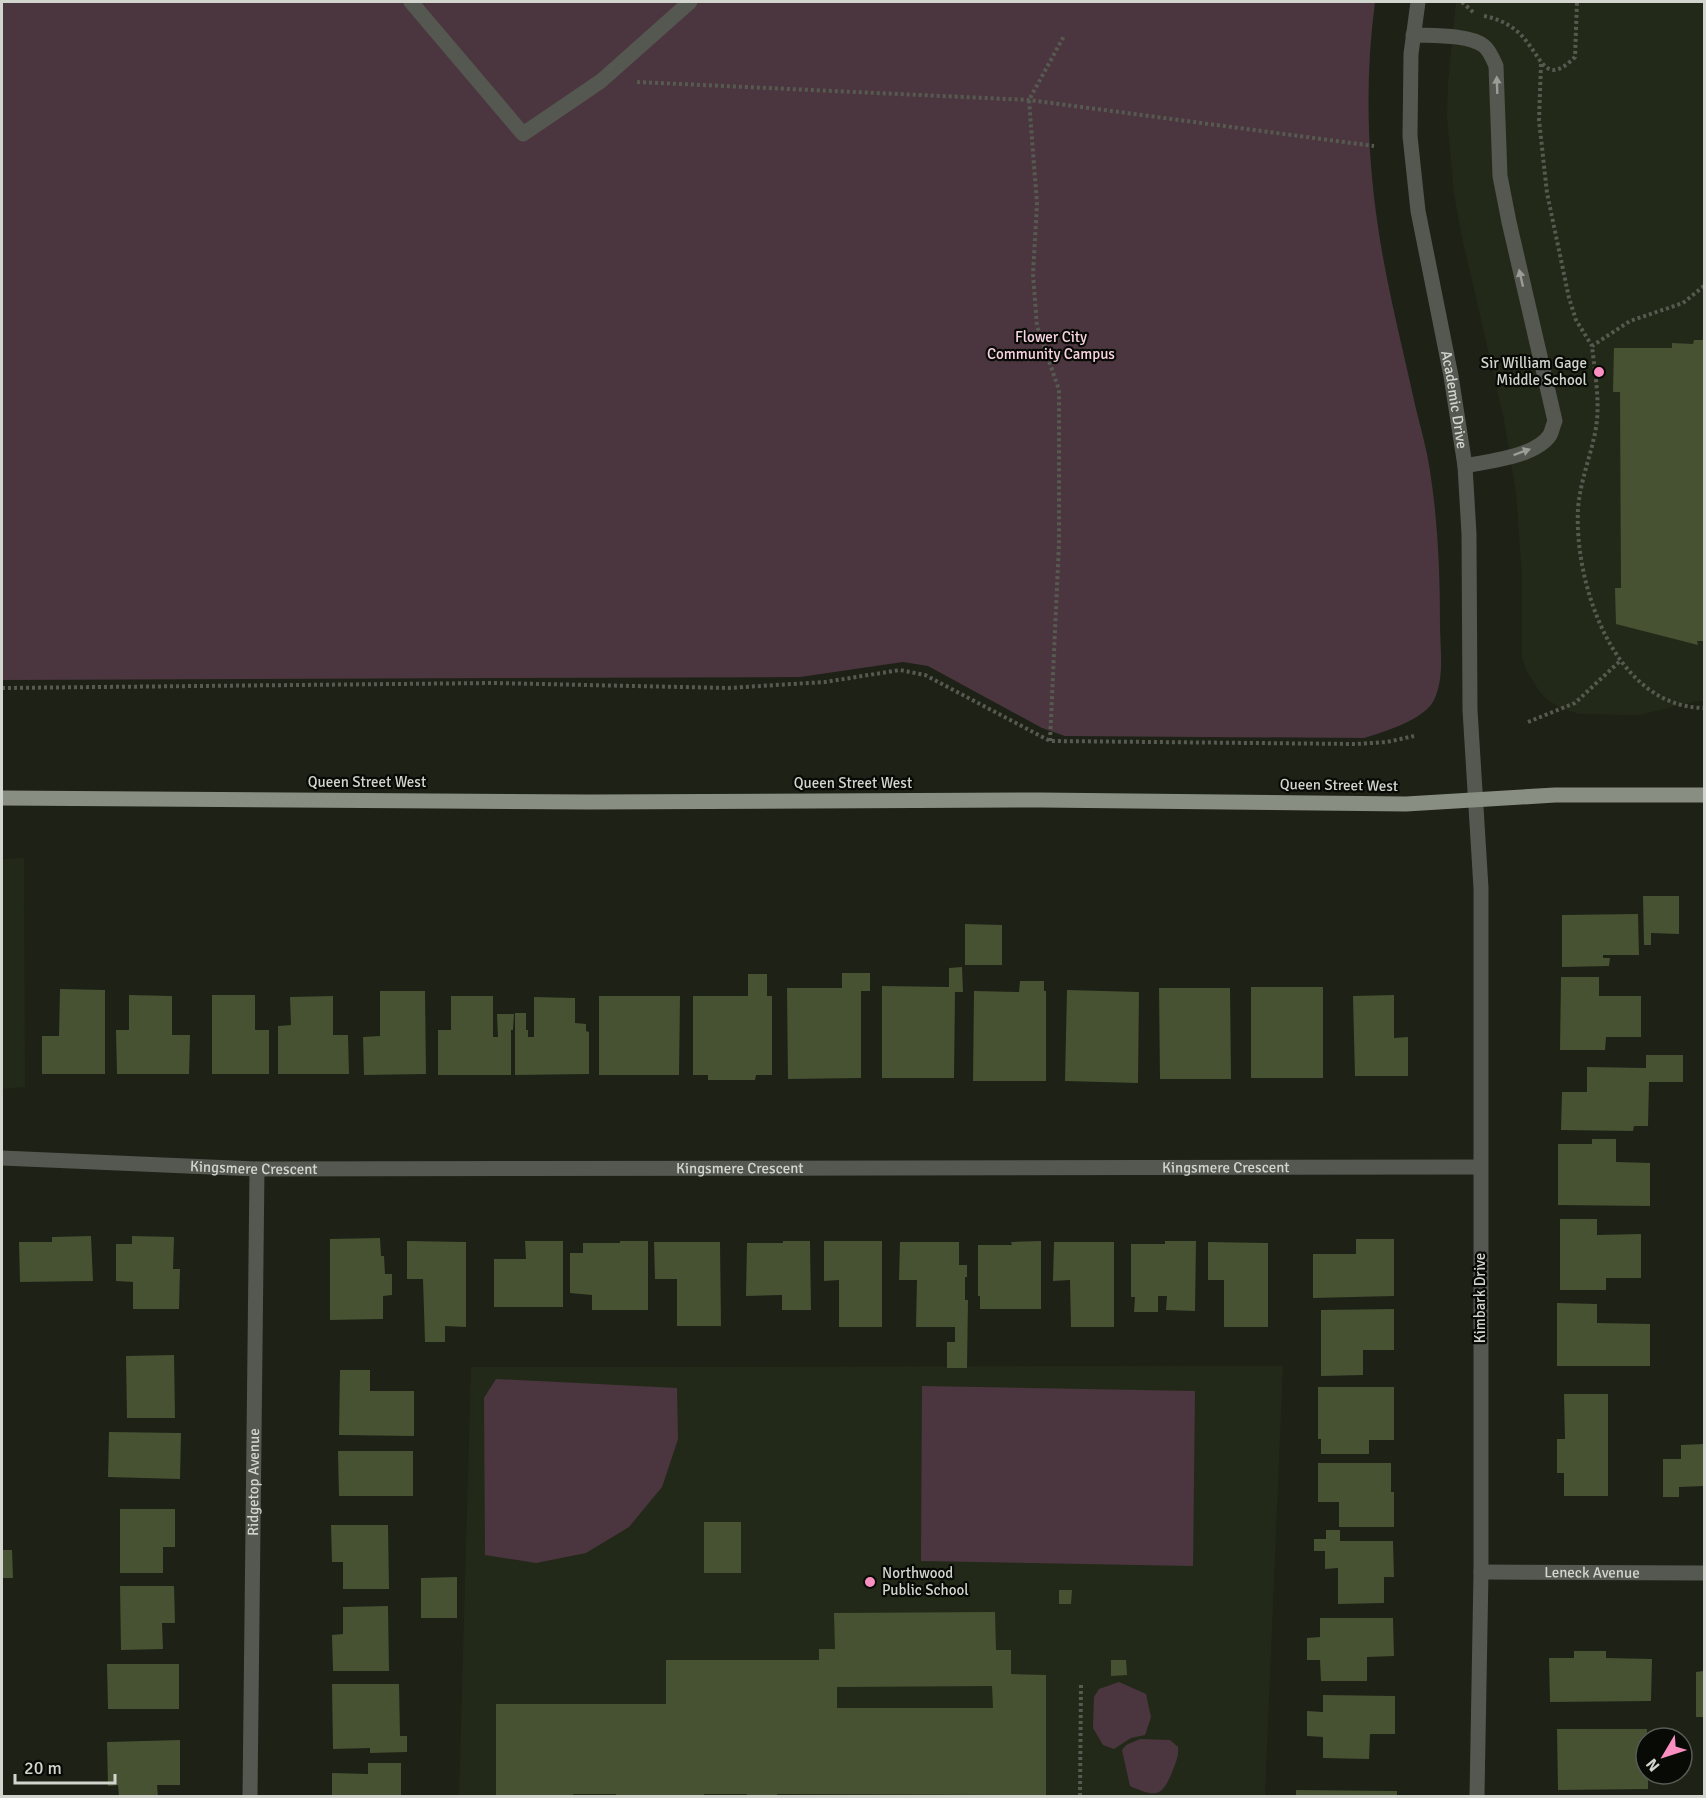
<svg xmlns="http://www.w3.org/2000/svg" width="1706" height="1798" font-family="Signika,sans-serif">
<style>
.built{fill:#232918}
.green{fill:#4b363f}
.building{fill:#475232;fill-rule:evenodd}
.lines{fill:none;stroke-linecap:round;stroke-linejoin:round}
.path{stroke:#565a50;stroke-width:4;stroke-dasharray:3 3;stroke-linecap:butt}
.minor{stroke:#555751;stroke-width:15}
.major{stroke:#898e82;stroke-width:15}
.oneway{fill:#9a9c95}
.poi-dot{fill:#fc8fc2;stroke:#080a06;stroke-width:2}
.labels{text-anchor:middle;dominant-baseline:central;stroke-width:4.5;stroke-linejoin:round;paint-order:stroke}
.park-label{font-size:15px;fill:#fad3e3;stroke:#080a06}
.poi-label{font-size:15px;fill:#d2d5cd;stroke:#080a06;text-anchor:end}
.street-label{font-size:15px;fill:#d2d5cd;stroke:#080a06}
</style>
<rect width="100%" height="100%" fill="#1d2116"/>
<!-- built -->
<path class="built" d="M1456 2H1704V701H1697L1639 715 1579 714 1560 708 1548 700 1539 691 1526 670 1522 658V577L1516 493 1504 420 1461 233 1454 194 1447 117 1448 82Z
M24 858 25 1087 2 1089V859Z
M1283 1366 1265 1796H459L471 1367Z"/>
<!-- green -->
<path class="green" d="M2 2H1375C1365 77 1367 152 1378 227 1387 288 1403 349 1416 409 1421 429 1427 450 1430 471 1438 522 1440 573 1440 624 1440 648 1445 678 1434 700 1424 720 1384 732 1364 738L1065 736 1042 728 928 666 903 662 800 677 2 680Z
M496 1379 677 1388 678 1439 662 1487 629 1527 586 1553 536 1563 485 1555 484 1398Z
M922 1386 1195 1391 1193 1566 921 1561Z
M1119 1682 1146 1694 1151 1717 1145 1735 1131 1738 1114 1749 1103 1745 1093 1728 1094 1697 1099 1689Z
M1140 1739 1170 1740 1178 1747C1179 1755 1176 1762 1173 1770 1162 1797 1157 1798 1130 1786L1122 1750 1126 1745Z"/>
<!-- building -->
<path class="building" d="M1694 340H1704V641H1697L1698 645 1616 624 1615 588H1621L1620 392H1613L1614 348H1672V343L1693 344Z
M1643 896H1679V934L1651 933V945H1644Z
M1638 914 1639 955H1603V958H1610L1609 966 1562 967V915Z
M965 924 1002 925V965H965Z
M962 967 963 992H955L954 1078H882V986L949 987V968Z
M842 973H870V991H861V1078L788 1079 787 988H842Z
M748 974H767V996H772V1075H756L755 1080H708V1075H693V996H748Z
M1561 977H1599V996H1641V1037H1606L1605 1050H1560Z
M1020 981H1044V991H1046V1081H973L974 991 1019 992Z
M1251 987H1323V1078H1251Z
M1159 988H1230L1231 1079H1160Z
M60 989 105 990V1074H42V1036H59Z
M1067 990 1139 992 1138 1083 1065 1081Z
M380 991H425L426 1074 364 1075 363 1037 380 1036Z
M129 995 172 996V1035H190L189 1074H117L116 1030H129Z
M212 995H255V1030H269V1074H212Z
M1394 995V1038L1408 1037V1076H1355L1353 996Z
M333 996V1035H348L349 1074H278V1026L291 1025 290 997Z
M451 996H493V1037H498L497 1014H514L513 1030H511V1075H438V1030H451Z
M599 996H680L679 1075H599Z
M534 997 575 998V1023L586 1024V1031L589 1032V1074L515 1075V1013H526V1030H528V1037H534Z
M1646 1055H1683V1082H1649L1648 1126H1634L1633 1131 1561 1130 1562 1092H1587V1067L1646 1068Z
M1592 1139H1616V1162L1650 1163V1206L1558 1205V1144H1592Z
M1560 1219H1597V1235L1641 1234V1278H1606V1290H1560Z
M91 1236 93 1281 20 1282 19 1242H52V1237Z
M132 1236 174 1237 173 1269H180L179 1309H133V1282L116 1281V1244H132Z
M380 1238 381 1256H384L385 1274H392V1295L383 1296V1319L330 1320V1239Z
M1356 1239H1394V1296L1313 1298V1254H1356Z
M407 1241 466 1242V1327L445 1326V1342H425L423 1279H407Z
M525 1241H563V1307H494V1259H526Z
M620 1241H648V1310H592V1295L570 1293V1253H583V1243H620Z
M783 1241H810L811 1310H782V1295L746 1296 747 1243H783Z
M824 1241H882V1327H839V1280L824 1281Z
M1041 1241V1309H980V1296H978V1245H1012L1011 1242Z
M1165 1241H1196L1195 1311 1166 1310 1167 1296H1158V1312H1134L1135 1297H1131V1244H1165Z
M654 1242H720L721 1326H677V1279H655Z
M900 1242H959V1265H967V1277H965V1300H968L967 1368H947V1342H955V1327H916L917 1280H899Z
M1054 1242H1114V1327H1071L1070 1280 1053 1281Z
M1208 1242 1268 1243V1327H1224V1280H1208Z
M1557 1303 1597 1304V1323L1650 1324V1366H1557Z
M1394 1309V1350H1363V1375L1321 1376V1310Z
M174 1355 175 1418H127L126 1356Z
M340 1370H370V1391H414V1436L339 1435Z
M1318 1387H1394V1440H1369V1454H1321V1439H1318Z
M1564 1394H1608V1496H1564V1473H1557V1439H1565Z
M109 1432 181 1433 180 1479 108 1477Z
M1704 1444V1486L1679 1487V1497H1663V1459H1681V1445Z
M338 1451H413V1496H339Z
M1318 1463H1391V1492H1394V1527H1339V1502H1318Z
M120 1509H175V1547H163V1573H120Z
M704 1522H741V1573H704Z
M331 1525H388L389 1589H343V1562H332Z
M1326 1530H1340V1541H1393L1394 1577H1384V1603L1338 1604V1568L1325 1569V1551H1314V1539H1326Z
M2 1550H12L13 1578H2Z
M457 1577V1618H421V1578Z
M120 1586H174L175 1623H162L163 1649 121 1650Z
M1059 1590H1072L1071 1604H1059Z
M388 1606 389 1671H333L332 1635 343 1634V1607Z
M995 1612 996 1650H1011V1674L1046 1675V1796H1007V1795L777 1794V1796H747V1794H704V1796H616V1794H573V1796H496V1704H666V1660H819V1649H835L834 1613ZM992 1686 993 1708H837V1687Z
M1320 1618H1393L1394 1656 1367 1657V1681H1321L1320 1660H1307V1638L1320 1637Z
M1574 1651H1606V1658L1652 1659 1651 1701 1550 1702 1549 1658H1574Z
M1111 1660H1126L1127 1675 1111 1676Z
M107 1664H179V1709H108Z
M1704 1671V1717H1696V1672Z
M332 1684H399L400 1736H407V1752L370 1753V1748L333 1749Z
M1323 1695 1395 1696V1734H1370L1369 1759 1323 1758V1737L1307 1736V1711L1323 1712Z
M1557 1729H1647L1646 1774H1648V1789L1558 1790Z
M180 1740V1785H157L158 1796H119L118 1785 108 1786 107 1742Z
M368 1763H401V1796H332V1773L368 1774Z
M1296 1790 1397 1791V1796H1296Z"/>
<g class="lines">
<!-- path -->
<path class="path" d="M1462 2 1474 13
M1484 16C1501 19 1517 28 1527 42 1543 62 1547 85 1575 57L1577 2
M1541 64 1539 120 1547 193 1569 298 1576 320 1592 346
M637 82 1029 100 1374 146
M1704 286 1683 303 1630 321 1592 346C1595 374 1601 405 1595 433 1590 458 1580 482 1578 509 1574 583 1614 707 1704 708
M2 688 493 683 728 688 825 682 900 670 925 675 1050 741 1355 744 1387 742 1414 736
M1528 722 1575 703 1620 661
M1050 741 1059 543V390L1037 326 1033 274 1037 204 1029 100 1064 36
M1080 1796 1081 1682"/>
<!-- minor -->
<g class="minor">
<path d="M411 2 523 134 601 81 690 2"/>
<path id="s1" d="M1418 2 1411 54 1410 136 1418 211 1451 376 1465 466 1469 534 1470 710 1481 888V1572L1477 1796"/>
<path d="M1413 35C1431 36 1469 34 1484 46 1490 51 1493 59 1496 66L1500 176 1509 222 1555 421C1553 425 1552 431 1550 435 1535 457 1489 461 1465 466"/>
<path id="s2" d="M2 1158 257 1169 1479 1167"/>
<path id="s3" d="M1481 1572 1704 1573"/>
<path id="s4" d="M250 1796 257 1169"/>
</g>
<!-- major -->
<path class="major" d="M2 798 590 802 1041 800 1406 804 1555 795H1704"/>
</g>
<!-- one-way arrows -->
<defs><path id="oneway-solid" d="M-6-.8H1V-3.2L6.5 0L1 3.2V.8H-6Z" transform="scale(1.5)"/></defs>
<g class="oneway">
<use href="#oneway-solid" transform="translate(1497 85) rotate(-92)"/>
<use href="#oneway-solid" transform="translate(1521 278) rotate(-103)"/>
<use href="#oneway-solid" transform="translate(1522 452) rotate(-20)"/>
</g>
<!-- markers -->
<g class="poi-dot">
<circle cx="1599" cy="372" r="6"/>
<circle cx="870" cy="1582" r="6"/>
</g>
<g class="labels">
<!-- park labels -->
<g class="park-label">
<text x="1051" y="337">Flower City<tspan x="1051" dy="17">Community Campus</tspan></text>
</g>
<!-- poi labels -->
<g class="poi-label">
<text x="1587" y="363">Sir William Gage<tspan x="1587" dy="17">Middle School</tspan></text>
<text x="882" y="1573" text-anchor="start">Northwood<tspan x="882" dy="17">Public School</tspan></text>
</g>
<!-- street labels -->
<g class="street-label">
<text stroke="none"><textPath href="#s1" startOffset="402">Academic Drive</textPath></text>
<text x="367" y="782">Queen Street West</text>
<text x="853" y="783">Queen Street West</text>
<text transform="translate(1339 785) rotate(1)">Queen Street West</text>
<text stroke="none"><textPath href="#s2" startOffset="1224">Kingsmere Crescent</textPath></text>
<text stroke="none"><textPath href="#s2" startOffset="252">Kingsmere Crescent</textPath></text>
<text stroke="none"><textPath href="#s2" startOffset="738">Kingsmere Crescent</textPath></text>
<text transform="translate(1480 1298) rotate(-90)">Kimbark Drive</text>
<text stroke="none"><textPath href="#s4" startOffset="314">Ridgetop Avenue</textPath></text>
<text stroke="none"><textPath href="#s3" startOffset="111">Leneck Avenue</textPath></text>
</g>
</g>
<!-- border -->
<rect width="1706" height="1798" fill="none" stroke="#d2d5cd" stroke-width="6"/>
<!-- north arrow -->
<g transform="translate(1664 1756) rotate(231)"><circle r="28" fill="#080a06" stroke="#595b56" stroke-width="1.5"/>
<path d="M0-4.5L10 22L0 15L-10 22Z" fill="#fc8fc2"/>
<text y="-9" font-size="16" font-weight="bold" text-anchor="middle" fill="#d2d5cd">N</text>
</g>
<!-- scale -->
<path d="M15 1774v9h100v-9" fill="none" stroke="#d2d5cd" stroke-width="3"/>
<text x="24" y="1774" font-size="18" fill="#d2d5cd" stroke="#080a06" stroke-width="4.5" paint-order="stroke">20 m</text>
</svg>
